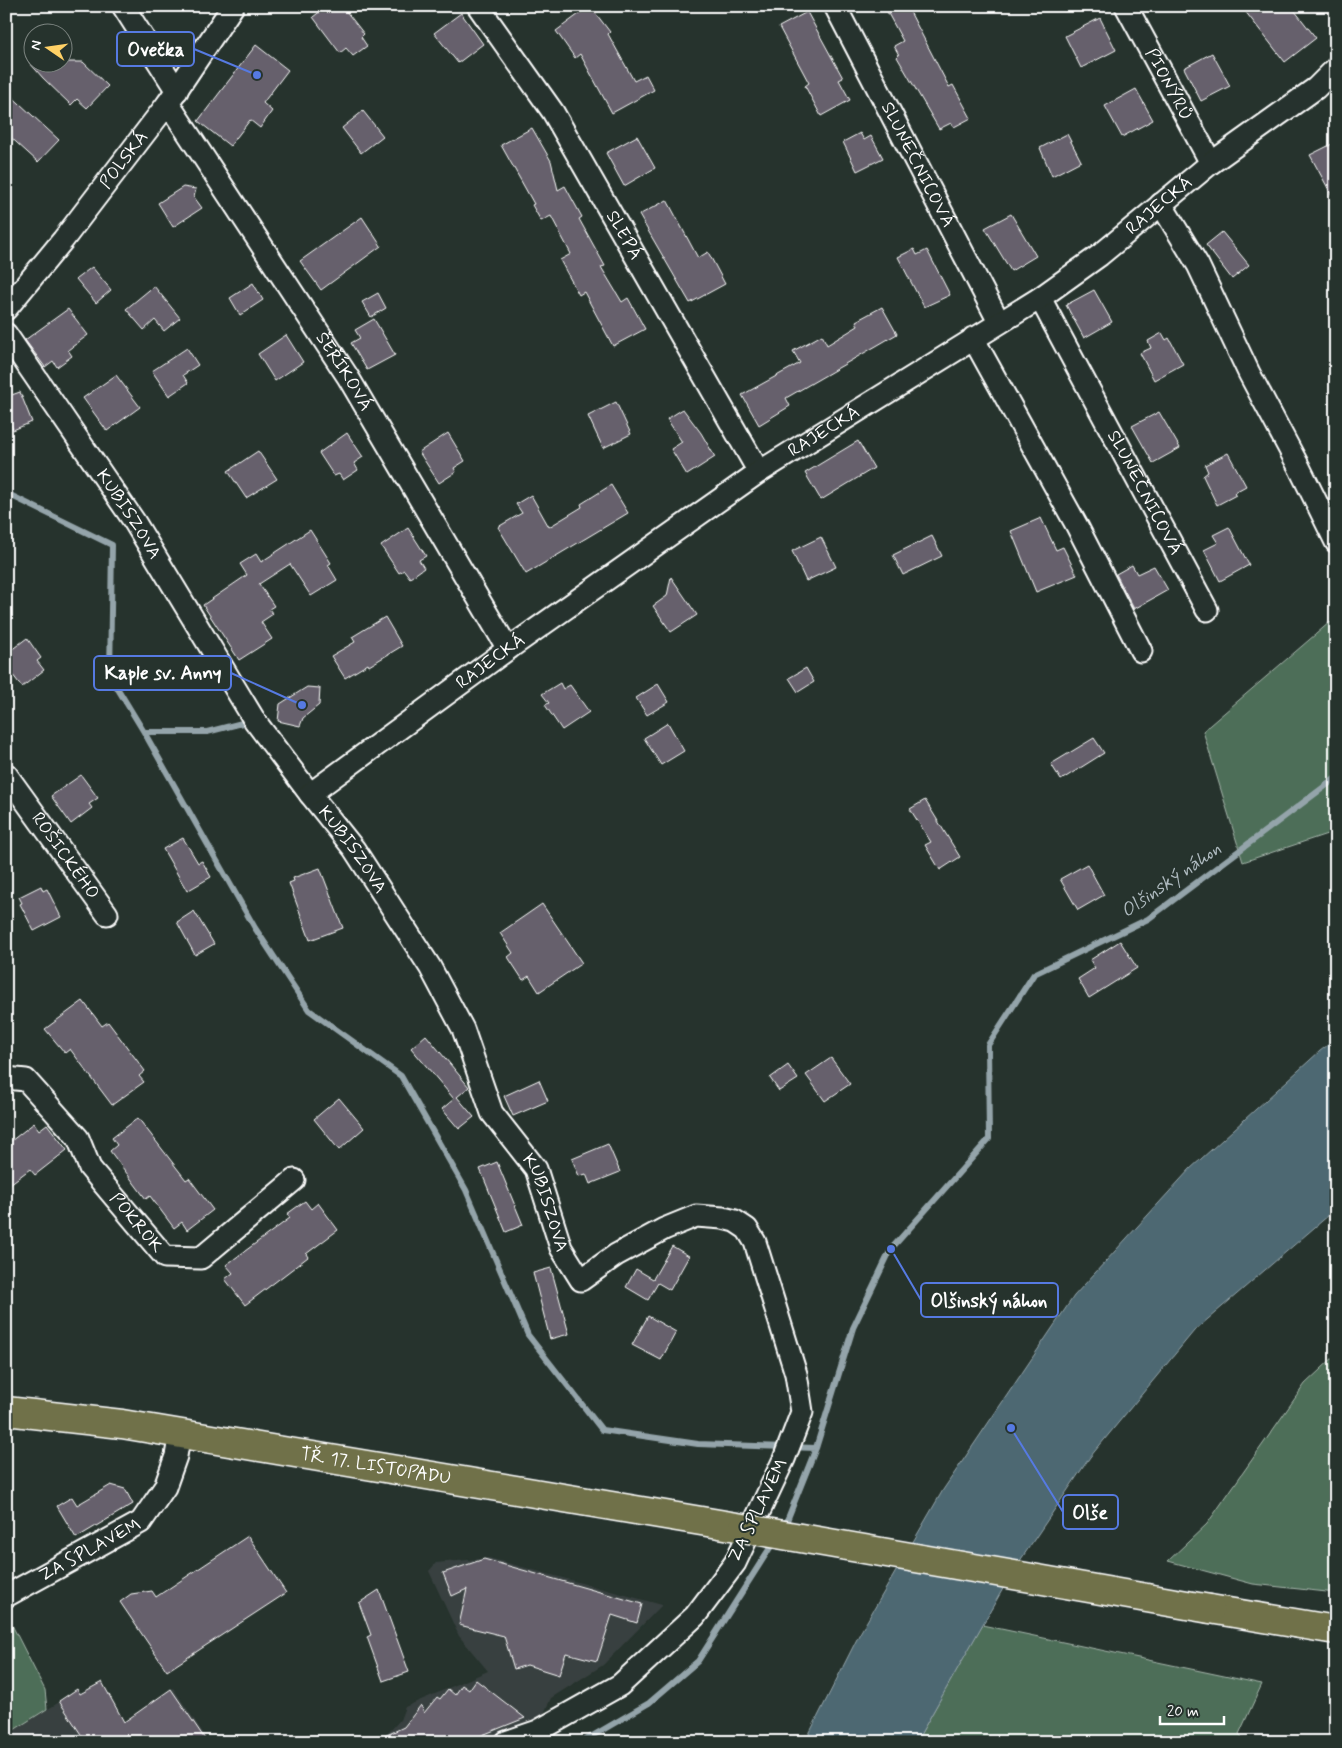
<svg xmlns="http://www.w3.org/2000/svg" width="1342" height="1748" font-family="Mynerve,sans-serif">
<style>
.built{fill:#394140}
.green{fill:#4d6e58;stroke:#a6b6ac}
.water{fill:#4d6872;stroke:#94a4aa}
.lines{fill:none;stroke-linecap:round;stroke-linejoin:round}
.stream{stroke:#94a4aa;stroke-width:6}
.building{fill:#66616c;stroke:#fff}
.minor-casing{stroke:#fff;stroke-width:25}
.major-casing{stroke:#fff;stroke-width:31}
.minor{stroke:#26332d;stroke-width:21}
.major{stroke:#6f714a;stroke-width:28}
.major-bridge-casing{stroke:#fff;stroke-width:31;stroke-linecap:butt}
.major-bridge{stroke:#6f714a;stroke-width:28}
.labels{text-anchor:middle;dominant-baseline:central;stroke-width:4;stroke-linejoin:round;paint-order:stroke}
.street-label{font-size:18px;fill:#fff;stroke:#26332d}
.water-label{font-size:19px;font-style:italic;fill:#afbbc0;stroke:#26332d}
.leader{fill:none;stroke:#567ae2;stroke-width:2}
.callout-dot{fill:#567ae2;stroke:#26332d;stroke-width:2}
.callout{fill:#26332d;stroke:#567ae2;stroke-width:2}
.callout-label{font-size:19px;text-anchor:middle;font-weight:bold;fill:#fff}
</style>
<rect width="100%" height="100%" fill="#26332d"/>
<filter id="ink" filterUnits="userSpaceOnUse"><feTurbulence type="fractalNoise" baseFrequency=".02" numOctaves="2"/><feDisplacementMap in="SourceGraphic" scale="10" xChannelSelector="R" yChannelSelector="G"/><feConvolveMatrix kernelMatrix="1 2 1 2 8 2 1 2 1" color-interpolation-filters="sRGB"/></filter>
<g filter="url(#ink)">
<!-- built -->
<path class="built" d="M489 1558 662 1605 603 1665 551 1698 539 1724 490 1742H380L400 1720 405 1707 488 1671 459 1636 429 1571 436 1563Z
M173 1688 209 1742H6V1735L79 1690 110 1733Z"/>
<!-- green -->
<path class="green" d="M1330 622 1336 628V831L1243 862 1203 731Z
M1336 1355V1593L1253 1584 1168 1561 1207 1524 1305 1384Z
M6 1620 12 1625 45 1690 47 1709 6 1735Z
M982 1625 1262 1684 1239 1734 1246 1742H916Z"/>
<!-- water -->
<path class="water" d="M1336 1039V1209L1194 1331 1090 1457 1013 1571 916 1742H805L859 1635 943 1490 1074 1296 1190 1169 1320 1051Z"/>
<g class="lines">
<!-- stream -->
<path class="stream" d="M6 493 112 545 110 676 144 732 255 928 309 1010 401 1076 466 1190 528 1335 602 1430 698 1444 816 1448
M144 732H207L250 721
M783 1527 788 1518 816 1448 853 1328 891 1249 989 1139 988 1045 1034 974 1148 919 1336 778
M582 1742 649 1703 698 1661 775 1540"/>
</g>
<!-- building -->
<path class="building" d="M327 6H342L364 34 361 37 367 46 353 56 346 48 340 53 313 17Z
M590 6 610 32 608 34 634 81 646 75 654 90 612 113 580 54 575 58 556 31Z
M884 6H907L949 87 953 85 971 118 954 127 951 123 939 129 897 57 899 55 894 46 903 41Z
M1241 6H1291L1316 38 1285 62Z
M807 12 843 78 839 80 850 100 821 116 805 86 809 83 779 27Z
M461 13 483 44 458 63 434 33Z
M1100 18 1116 50 1081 68 1065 36Z
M256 45 288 70 263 103 272 111 260 128 250 120 230 146 198 121Z
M1212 53 1230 86 1201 101 1184 68Z
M29 62H83L108 86 87 108 77 99 71 105 43 78Z
M1136 89 1153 120 1122 137 1105 106Z
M6 91 59 140 38 162 6 133Z
M363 111 383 136 361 153 342 128Z
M532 128 551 161 558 190 565 186 582 217 579 219 605 266 601 267 622 302 628 298 645 329 613 346 584 292 579 295 560 260 571 254 551 216 541 221 532 205 534 204 501 145Z
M860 133 864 140 871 136 883 158 857 171 843 142Z
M1067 134 1081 161 1052 176 1040 148Z
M637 136 655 168 624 186 606 153Z
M1336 142V203L1310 155Z
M183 187 196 189 194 197 202 208 173 227 158 203Z
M667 200 698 258 708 252 725 284 690 303 639 215Z
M1011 214 1036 256 1011 271 985 228Z
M362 217 381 246 321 290 300 261Z
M1222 232 1249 265 1232 279 1206 245Z
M914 249 917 255 927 250 950 295 924 307 898 257Z
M92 267 111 290 96 303 76 279Z
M253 283 263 300 240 315 230 298Z
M154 286 180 318 164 331 155 320 144 330 126 309Z
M1094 290 1112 322 1084 338 1066 305Z
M378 293 386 308 371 317 362 302Z
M882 307 897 334 786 398 790 406 759 425 742 395 800 363 793 351 822 335 827 345 858 326 856 321Z
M68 309 88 335 68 350 72 356 57 367 53 361 45 367 25 340Z
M374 319 395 355 367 370 351 343 360 338 355 330Z
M1162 333 1166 340 1169 338 1183 364 1154 380 1140 353 1151 348 1148 341Z
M286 335 303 362 275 381 258 354Z
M187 348 198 365 183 375 188 383 169 396 152 371Z
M116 375 140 407 107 431 83 398Z
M20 392 32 422 13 430 6 412V397Z
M616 402 631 434 603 448 588 416Z
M683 409 701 433 715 457 687 475 671 449 682 442 667 419Z
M1159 412 1180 448 1153 463 1132 426Z
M347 433 363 457 354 463 358 470 343 480 339 474 334 476 319 453Z
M448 433 465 461 454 468 456 472 439 483 419 452Z
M858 441 874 468 821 500 805 473Z
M258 451 277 479 246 498 228 471Z
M1228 453 1246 486 1235 492 1236 495 1217 505 1203 476 1208 472 1205 465Z
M611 485 628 513 526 574 498 527 522 513 516 504 531 495 549 527 582 507 581 504Z
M1041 518 1056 550 1063 547 1077 575 1036 592 1011 531Z
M1229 527 1249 565 1220 581 1204 550 1218 543 1213 535Z
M408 528 426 556 419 560 424 568 410 578 404 570 399 573 381 546Z
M310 530 331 563 328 565 337 580 311 596 290 564 259 584 274 606 269 609 273 614 261 622 272 639 239 660 203 605 247 575 240 564 256 554 261 562Z
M932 536 942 556 903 575 893 555Z
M821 537 836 567 806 581 792 551Z
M1132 565 1137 574 1154 566 1168 590 1134 609 1116 574Z
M671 577 697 615 671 632 653 606 667 596Z
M385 617 402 646 369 666 368 664 345 678 331 656 355 642 352 637Z
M27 638 41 658 37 661 44 670 22 687 6 666V654Z
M806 668 814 682 798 692 789 678Z
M560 683 563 689 570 685 589 712 562 730 545 705 549 703 542 694Z
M658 684 669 702 647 715 636 698Z
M307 687 320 688 319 705 303 718 300 726 278 721 280 704Z
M668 723 684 751 661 765 644 738Z
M1094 738 1104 753 1061 780 1051 764Z
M81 775 98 798 89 804 92 808 71 824 51 796Z
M925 800 960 857 940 870 925 845 931 842 910 809Z
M183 838 198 863 202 861 211 877 187 891 163 849Z
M1087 864 1104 895 1078 910 1060 879Z
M320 868 343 928 310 940 289 883 294 881 293 878Z
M41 886 43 891 47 889 61 917 34 931 20 904 22 903 19 897Z
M542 904 582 963 539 992 529 976 523 980 508 957 513 953 500 933Z
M194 911 214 944 195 955 177 922Z
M1120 941 1137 968 1089 998 1078 979 1095 968 1090 960Z
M83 1001 102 1026 108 1022 145 1071 139 1076 144 1082 112 1105 70 1049 65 1053 45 1029Z
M426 1035 469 1087 457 1097 474 1117 459 1129 442 1109 454 1099 411 1048Z
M831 1058 850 1084 825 1101 806 1075Z
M788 1065 798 1079 779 1091 770 1078Z
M539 1080 548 1101 513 1116 504 1096Z
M339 1098 364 1128 339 1150 314 1119Z
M138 1118 186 1180 189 1178 213 1210 187 1230 182 1222 174 1228 150 1196 146 1199 110 1151 117 1145 112 1138Z
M34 1123 39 1130 47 1124 67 1150 35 1175 30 1169 6 1187V1145Z
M608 1144 620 1172 590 1184 586 1174 579 1176 572 1159Z
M497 1162 523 1225 506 1232 480 1169Z
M305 1201 311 1209 318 1203 338 1230 306 1254 308 1257 245 1305 225 1279 233 1273 226 1265 290 1218 287 1214Z
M672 1246 689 1256 670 1290 658 1283 648 1300 626 1287 636 1269 653 1279Z
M551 1268 569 1334 550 1339 533 1273Z
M648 1316 676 1332 661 1360 632 1345Z
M111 1485 125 1489 133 1504 76 1538 57 1506 72 1497 77 1505Z
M248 1536 286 1593 167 1671 120 1602 131 1594 152 1591 156 1597Z
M484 1559 642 1604 637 1623 612 1615 597 1661 566 1653 559 1675 527 1665 514 1669 504 1636 459 1625 467 1589 452 1596 443 1573Z
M379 1590 409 1672 383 1681 367 1637 371 1635 359 1603Z
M476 1680 525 1718 465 1742H372L404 1727 421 1705 424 1713 437 1697 440 1699 448 1689 455 1695 462 1685 469 1690Z
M102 1682 124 1722 171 1689 207 1742H86L59 1701 77 1689 80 1694Z"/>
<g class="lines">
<defs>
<g id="minor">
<path d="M123 6 177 91"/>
<path id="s1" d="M478 6 553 112 759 472"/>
<path id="s2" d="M835 6 999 322"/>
<path id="s3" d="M1126 6 1211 163"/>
<path id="s4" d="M168 103 348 377 508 649"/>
<path d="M1161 204 1198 265 1249 373 1299 467 1336 542"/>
<path id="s5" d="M1040 298 1207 610"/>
<path id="s6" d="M6 309 63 240 168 103 233 6"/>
<path id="s7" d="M6 334 134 521 255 721 310 794 354 849 430 967 463 1029 492 1113 536 1169 561 1248 581 1280 616 1255 664 1229 696 1216 723 1218 735 1221 747 1229 755 1242 796 1374 802 1412 784 1459 735 1563 695 1616 620 1685 538 1731 506 1742"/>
<path d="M973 338 1077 526 1141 651"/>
<path id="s8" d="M6 774 107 914"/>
<path id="s9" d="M310 794 508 649 759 472 1040 298 1100 255 1211 163 1316 88 1336 68"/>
<path id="s10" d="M6 1078 26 1080 78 1138 90 1168 165 1257 201 1258 294 1180"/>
<path id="s11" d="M6 1596 141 1522 165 1487 176 1456 180 1433"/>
</g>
<g id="major">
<path id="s12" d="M6 1411 122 1424 743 1528"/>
<path d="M1210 1609 1336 1630"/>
</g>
</defs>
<!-- minor casing -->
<use href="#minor" class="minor-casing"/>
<!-- major casing -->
<use href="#major" class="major-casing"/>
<!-- minor -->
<use href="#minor" class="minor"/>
<!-- major -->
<use href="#major" class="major"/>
<defs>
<path id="major-bridge" d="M743 1528 1210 1609"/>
</defs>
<!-- major-bridge casing -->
<use href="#major-bridge" class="major-bridge-casing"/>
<!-- major-bridge -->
<use href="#major-bridge" class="major-bridge"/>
</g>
</g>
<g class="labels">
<!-- street labels -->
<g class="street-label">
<text stroke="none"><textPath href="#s3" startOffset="89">PIONÝRŮ</textPath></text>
<text stroke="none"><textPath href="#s6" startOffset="190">POLSKÁ</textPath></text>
<text stroke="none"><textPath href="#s2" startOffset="179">SLUNEČNICOVÁ</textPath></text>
<text stroke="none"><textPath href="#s9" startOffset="1034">RAJECKÁ</textPath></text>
<text stroke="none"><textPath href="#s1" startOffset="272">SLEPÁ</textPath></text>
<text stroke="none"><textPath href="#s4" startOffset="321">ŠEŘÍKOVÁ</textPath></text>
<text stroke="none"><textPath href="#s9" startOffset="629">RAJECKÁ</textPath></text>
<text stroke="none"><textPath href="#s5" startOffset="221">SLUNEČNICOVÁ</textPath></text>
<text stroke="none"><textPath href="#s7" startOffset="218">KUBISZOVA</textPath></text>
<text stroke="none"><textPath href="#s9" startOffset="224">RAJECKÁ</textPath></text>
<text stroke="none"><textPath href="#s7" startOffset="622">KUBISZOVA</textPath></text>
<text stroke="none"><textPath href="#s8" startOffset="101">ROŠICKÉHO</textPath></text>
<text stroke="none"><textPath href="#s7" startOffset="1028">KUBISZOVA</textPath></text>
<text stroke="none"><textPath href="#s10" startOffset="202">POKROK</textPath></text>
<text stroke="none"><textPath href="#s12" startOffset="374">TŘ. 17. LISTOPADU</textPath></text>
<text transform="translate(758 1510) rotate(-64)">ZA SPLAVEM</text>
<text stroke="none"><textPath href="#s11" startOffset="96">ZA SPLAVEM</textPath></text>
</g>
<!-- water labels -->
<g class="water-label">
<text transform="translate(1171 880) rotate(-35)">Olšinský náhon</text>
</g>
</g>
<!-- callouts -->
<path class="leader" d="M257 75L194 49M302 705L231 673M891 1249L921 1300M1011 1428L1063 1512"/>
<g class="callout-dot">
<circle cx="257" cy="75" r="5"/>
<circle cx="302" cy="705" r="5"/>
<circle cx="891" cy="1249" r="5"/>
<circle cx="1011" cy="1428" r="5"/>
</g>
<g class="callout">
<rect x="117" y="32" width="77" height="34" rx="5"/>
<rect x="94" y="656" width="137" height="34" rx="5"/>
<rect x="921" y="1283" width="137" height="34" rx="5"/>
<rect x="1063" y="1495" width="55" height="34" rx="5"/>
</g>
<g class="callout-label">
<text x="156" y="56">Ovečka</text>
<text x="163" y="679">Kaple sv. Anny</text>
<text x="989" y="1307">Olšinský náhon</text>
<text x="1090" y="1519">Olše</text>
</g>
<!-- margin -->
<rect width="1342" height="1748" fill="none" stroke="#26332d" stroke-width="25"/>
<rect x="12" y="12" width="1317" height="1723" fill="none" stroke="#fff" stroke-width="2" filter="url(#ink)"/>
<!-- north arrow -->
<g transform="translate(48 48) rotate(283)"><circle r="24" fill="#26332d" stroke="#7d8581"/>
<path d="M0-4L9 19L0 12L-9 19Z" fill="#ffd166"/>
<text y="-8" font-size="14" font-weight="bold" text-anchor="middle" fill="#ffffff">N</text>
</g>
<!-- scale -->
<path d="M1160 1716v8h64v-8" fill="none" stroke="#ffffff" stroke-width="2.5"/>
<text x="1167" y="1716" font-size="15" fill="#ffffff" stroke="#26332d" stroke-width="4" paint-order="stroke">20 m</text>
</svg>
